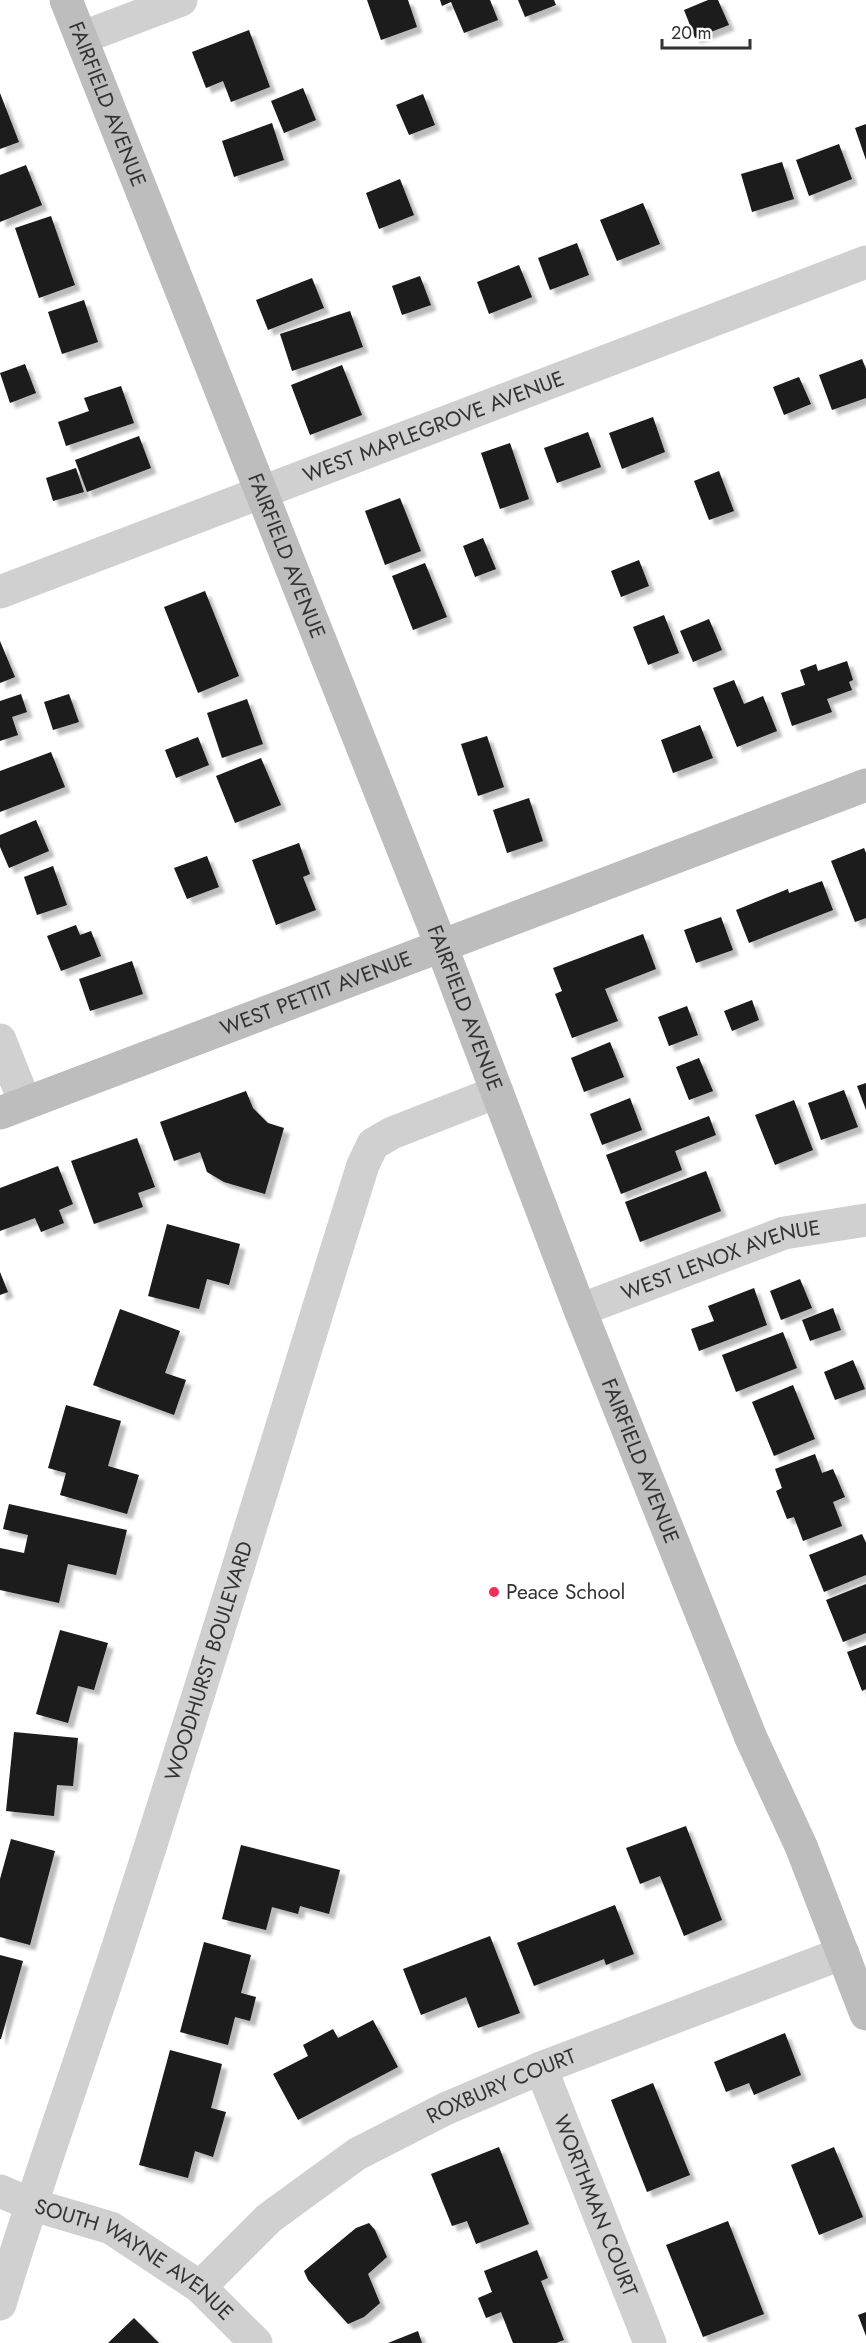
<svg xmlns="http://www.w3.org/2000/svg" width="866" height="2343" font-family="Jost,sans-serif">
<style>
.building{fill:#1a1a1a;filter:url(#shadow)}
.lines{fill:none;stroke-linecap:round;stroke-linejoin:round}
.street{stroke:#d0d0d0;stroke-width:33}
.secondary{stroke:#bdbdbd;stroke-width:33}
.poi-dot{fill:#ef2f5b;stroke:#fff;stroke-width:2}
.labels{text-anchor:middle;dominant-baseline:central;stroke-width:6;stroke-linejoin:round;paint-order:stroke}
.street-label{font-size:21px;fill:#333;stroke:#fff}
.poi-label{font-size:21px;fill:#333;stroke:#fff;text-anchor:start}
</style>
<defs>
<filter id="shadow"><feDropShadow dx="5.5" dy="5.5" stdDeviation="1.5" flood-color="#0004"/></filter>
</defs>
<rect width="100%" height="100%" fill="#fff"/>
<!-- building -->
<path class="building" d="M367 0H408L417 27 381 40Z
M440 0H490L498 20 464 33 451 2 442 6Z
M518 0H554L556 5 525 17Z
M708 0H718L729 25 695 38 684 10Z
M249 30 270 87 231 102 223 81 206 88 192 52Z
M303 88 316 120 284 133 271 101Z
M0 93 19 142 0 149Z
M423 94 435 125 409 135 396 105Z
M272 123 284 160 234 177 222 141Z
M866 124V160L855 128Z
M839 144 852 179 809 196 796 160Z
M782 162 794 199 752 212 741 174Z
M26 165 42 205 0 222V175Z
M400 179 414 215 379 229 366 193Z
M643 203 660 244 617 261 600 220Z
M51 216 75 285 39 298 15 228Z
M577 243 589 275 550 290 538 258Z
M519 265 532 297 489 314 477 282Z
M420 276 431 305 402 315 392 286Z
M312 278 324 308 268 330 256 300Z
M84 300 98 342 62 354 48 312Z
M350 311 363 347 292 371 280 334Z
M862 359 866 369V398L832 410 819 375Z
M25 364 36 393 10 403 0 373Z
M342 365 362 415 310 435 291 385Z
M799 377 811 404 784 415 773 387Z
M121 386 134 423 66 446 58 422 89 411 84 398Z
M653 417 665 452 622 469 609 433Z
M588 432 601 467 557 483 544 448Z
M139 436 151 468 87 492 75 460Z
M510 443 529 499 500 509 481 453Z
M76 468 84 492 53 501 46 478Z
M719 471 734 511 709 520 694 481Z
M400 498 421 551 385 565 365 511Z
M483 538 496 569 475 577 463 546Z
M639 560 649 586 621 597 611 571Z
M425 563 447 617 413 630 392 576Z
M205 591 239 676 198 693 164 607Z
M664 615 679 653 648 665 633 627Z
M709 619 722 650 693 662 680 631Z
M0 641 15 677 0 683Z
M847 661 853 680 849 682 852 690 827 699 832 712 792 726 781 693 805 685 800 670 816 664 818 671Z
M734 680 744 704 763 696 777 731 737 747 713 688Z
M21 694 27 712 12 717 18 735 0 741V701Z
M69 694 79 722 53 730 44 702Z
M247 699 263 744 222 758 207 713Z
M700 725 713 758 673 773 661 740Z
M487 736 504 787 478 796 461 744Z
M198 737 209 765 176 778 165 750Z
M51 752 65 787 0 812V771Z
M261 758 281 805 235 823 216 776Z
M529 798 543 841 507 853 493 810Z
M36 820 49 851 9 868 0 847V835Z
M299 843 310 874 303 877 316 910 276 925 252 860Z
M864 848 866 853V918L855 922 831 861Z
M207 856 219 887 187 899 174 868Z
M53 866 67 905 37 915 24 877Z
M822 881 833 910 749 943 736 910 788 889 789 893Z
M721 917 733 950 696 963 684 930Z
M76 925 80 935 91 931 101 956 61 971 47 936Z
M643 934 656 969 605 989 618 1021 572 1038 555 994 562 991 553 968Z
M132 961 143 994 90 1011 79 979Z
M752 1000 759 1020 732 1031 724 1011Z
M687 1006 698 1035 669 1046 658 1017Z
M610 1042 624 1077 584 1092 571 1058Z
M699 1058 713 1091 689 1100 676 1067Z
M866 1083V1110L857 1086Z
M844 1090 858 1127 821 1140 808 1103Z
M246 1091 253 1108 268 1123 284 1128 265 1194 224 1182 207 1172 200 1152 174 1161 160 1122Z
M630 1098 642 1130 602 1145 590 1114Z
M794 1100 813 1150 775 1165 755 1115Z
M709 1116 716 1135 675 1151 682 1170 621 1194 606 1155Z
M137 1138 155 1187 138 1193 143 1207 94 1224 71 1161Z
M58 1166 73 1204 59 1210 64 1223 41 1232 35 1218 0 1231V1188Z
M706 1171 721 1211 640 1242 625 1202Z
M167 1224 240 1244 229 1285 207 1279 199 1309 148 1296Z
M0 1272 8 1292 0 1295Z
M800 1279 812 1308 781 1320 770 1291Z
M754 1288 767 1325 699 1351 691 1329 714 1321 708 1306Z
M833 1308 841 1330 810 1341 802 1320Z
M120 1309 180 1331 165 1373 186 1380 174 1415 93 1385Z
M783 1332 797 1368 736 1392 722 1355Z
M853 1360 865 1389 835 1400 824 1372Z
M793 1385 815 1439 774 1456 752 1402Z
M66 1405 121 1421 108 1466 139 1475 127 1514 60 1495 66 1473 48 1468Z
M815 1454 822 1473 833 1469 845 1497 833 1502 842 1526 803 1541 794 1517 787 1519 776 1491 782 1488 775 1469Z
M9 1504 127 1530 116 1575 68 1564 59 1603 0 1590V1548L24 1553 28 1535 3 1529Z
M862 1534 866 1543V1575L824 1592 809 1555Z
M866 1584V1633L843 1642 826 1600Z
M60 1630 108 1643 94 1690 78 1686 68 1723 36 1714Z
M866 1645V1689L862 1691 847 1652Z
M14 1732 78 1738 73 1786 57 1785 54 1816 6 1811Z
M686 1826 722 1920 684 1936 660 1876 640 1884 626 1848Z
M11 1839 55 1851 30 1945 0 1937V1879Z
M241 1845 340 1870 329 1914 300 1906 298 1914 272 1907 266 1930 222 1919Z
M615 1905 634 1954 606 1965 604 1959 534 1986 517 1943Z
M490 1936 520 2013 478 2028 466 1997 421 2015 403 1969Z
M204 1942 251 1955 241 1993 256 1997 250 2021 235 2017 228 2045 180 2032Z
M0 1955 23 1961 1 2039H0Z
M373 2020 398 2067 298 2120 273 2074 308 2056 303 2045 333 2029 338 2038Z
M785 2033 801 2075 754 2095 749 2083 726 2092 714 2062Z
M170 2050 222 2064 211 2108 226 2112 213 2157 195 2151 188 2178 139 2165Z
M653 2083 690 2175 647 2192 611 2100Z
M499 2147 529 2224 476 2244 467 2221 452 2226 431 2174Z
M834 2147 863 2217 819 2235 791 2165Z
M728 2221 764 2314 703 2337 666 2245Z
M369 2223 375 2230 387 2257 368 2274 380 2303 364 2317 348 2324 308 2280 304 2271 356 2228Z
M537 2250 548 2278 541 2281 564 2340 556 2343H513L501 2312 486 2318 478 2298 492 2292 484 2271Z
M866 2312V2336L858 2315Z
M134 2318 159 2343H108Z
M418 2331 422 2343H388Z"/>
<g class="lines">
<!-- street -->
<g class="street">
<path d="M81 38 181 0"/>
<path id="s1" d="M0 592 866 262"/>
<path d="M0 1040 25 1103"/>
<path id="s2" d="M580 1310 784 1233 866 1220"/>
<path id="s3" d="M541 2068 650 2343"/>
<path id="s4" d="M0 2191 30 2204 111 2228 200 2287 256 2343"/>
<path id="s5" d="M200 2287 269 2218 357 2154 445 2109 541 2068 843 1953"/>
<path id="s6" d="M0 2304C36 2185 78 2068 117 1950 202 1689 281 1427 363 1165L373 1144 392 1133 497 1092"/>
</g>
<!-- secondary -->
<g class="secondary">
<path id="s7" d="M66 0 441 945 580 1310 751 1738 801 1846 866 2014"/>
<path id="s8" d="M0 1113 866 785"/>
</g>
</g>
<!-- markers -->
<circle class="poi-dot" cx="494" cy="1592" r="6"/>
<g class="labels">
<!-- street labels -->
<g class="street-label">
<text stroke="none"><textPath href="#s7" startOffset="112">FAIRFIELD AVENUE</textPath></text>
<text stroke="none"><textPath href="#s1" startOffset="464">WEST MAPLEGROVE AVENUE</textPath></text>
<text stroke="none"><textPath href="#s7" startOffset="598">FAIRFIELD AVENUE</textPath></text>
<text stroke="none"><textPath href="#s8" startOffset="338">WEST PETTIT AVENUE</textPath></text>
<text stroke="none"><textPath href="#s7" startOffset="1084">FAIRFIELD AVENUE</textPath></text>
<text stroke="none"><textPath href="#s2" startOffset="150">WEST LENOX AVENUE</textPath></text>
<text stroke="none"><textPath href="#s7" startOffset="1570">FAIRFIELD AVENUE</textPath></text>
<text stroke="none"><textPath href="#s6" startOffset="676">WOODHURST BOULEVARD</textPath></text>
<text stroke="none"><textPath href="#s5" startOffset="366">ROXBURY COURT</textPath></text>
<text stroke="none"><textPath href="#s3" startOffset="148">WORTHMAN COURT</textPath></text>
<text stroke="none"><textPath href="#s4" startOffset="152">SOUTH WAYNE AVENUE</textPath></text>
</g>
<!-- poi labels -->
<g class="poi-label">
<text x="506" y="1592">Peace School</text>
</g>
</g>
<!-- scale -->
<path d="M662 39v9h88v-9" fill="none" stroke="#333333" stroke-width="3"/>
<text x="671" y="39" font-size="18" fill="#333333" stroke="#ffffff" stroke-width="4.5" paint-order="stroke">20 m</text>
</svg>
